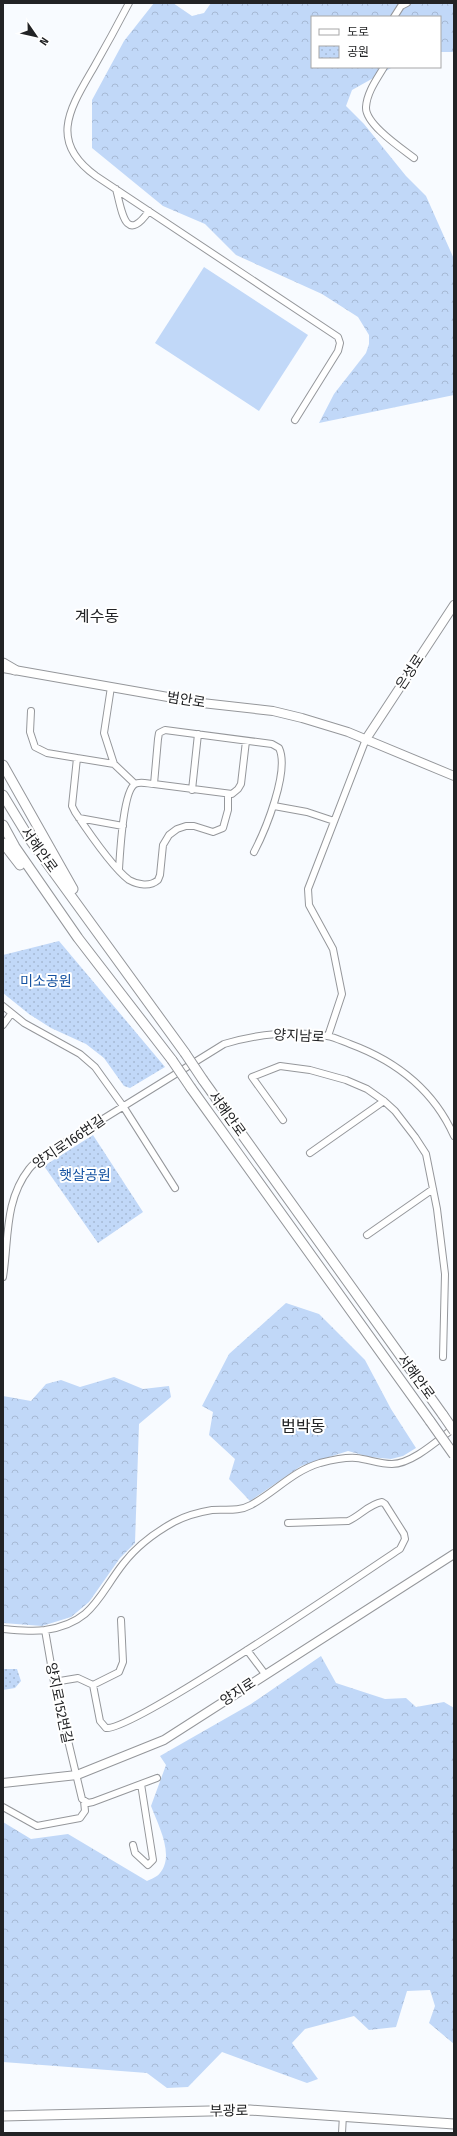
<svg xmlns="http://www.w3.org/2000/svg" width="457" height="2136" font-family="'Fira Sans Condensed','Noto Sans KR',sans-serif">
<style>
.forest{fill:url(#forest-crowns)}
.park{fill:url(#park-dots)}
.pitch{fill:#c1d8f8}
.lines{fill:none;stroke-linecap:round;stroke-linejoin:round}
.minor-casing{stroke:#95979b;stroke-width:8}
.tertiary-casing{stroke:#95979b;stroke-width:10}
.secondary-casing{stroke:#95979b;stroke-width:11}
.minor{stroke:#fff;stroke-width:6}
.tertiary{stroke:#fff;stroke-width:8}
.secondary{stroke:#fff;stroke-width:9}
.secondary-bridge-casing{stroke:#95979b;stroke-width:11;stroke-linecap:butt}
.secondary-bridge{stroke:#fff;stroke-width:9}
.labels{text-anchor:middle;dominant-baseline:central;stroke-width:4;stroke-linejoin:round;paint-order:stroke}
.street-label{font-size:14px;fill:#222325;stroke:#fff}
.park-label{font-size:14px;fill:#1552a1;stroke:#fff}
.quarter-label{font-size:16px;fill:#222325;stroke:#fff}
</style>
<defs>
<pattern id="forest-crowns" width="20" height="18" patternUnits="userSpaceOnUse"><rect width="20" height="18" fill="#c1d8f8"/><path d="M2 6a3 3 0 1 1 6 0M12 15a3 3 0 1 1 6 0" fill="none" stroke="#a6b9d4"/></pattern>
<pattern id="park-dots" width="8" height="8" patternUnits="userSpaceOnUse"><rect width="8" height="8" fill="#c1d8f8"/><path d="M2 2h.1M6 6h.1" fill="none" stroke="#a6b9d4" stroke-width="1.8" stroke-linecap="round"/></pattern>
</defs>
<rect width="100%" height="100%" fill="#f8fbff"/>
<!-- forest -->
<path class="forest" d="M154 3H173L192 16 204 13 211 3H454V52H440V17H312V67H393L352 90 346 106 364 124 406 176 426 196 454 259V395L319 423 334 394 366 353 369 344V335L358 317 322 294 236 255 205 224 163 206 92 148V100L124 41Z
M286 1303 319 1314 365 1360 391 1409 416 1448 403 1456 391 1459 370 1457 348 1451 301 1466 250 1501 229 1479 235 1459 209 1435 213 1412 202 1406 229 1354Z
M114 1377 143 1389 169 1386 171 1397 139 1424 135 1543 120 1558 89 1602 71 1617 42 1626 3 1623V1396L31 1401 46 1384 61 1380 80 1387Z
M321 1656 336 1683 385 1699 406 1698 416 1707 444 1702 454 1708V2044L429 2023 435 2006 430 1990 407 1991 396 2027 369 2030 354 2016 305 2029 292 2043 318 2079 307 2083 222 2052 188 2087 167 2088 147 2073 3 2062V1822L31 1839 68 1834 147 1881C151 1879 157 1877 160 1873 175 1855 158 1825 151 1806L166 1765 160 1756 251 1704Z"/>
<!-- park -->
<path class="park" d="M59 941 165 1067 130 1088 124 1086 104 1058 86 1044 51 1028 29 1014 3 993V955Z
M93 1135 143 1212 98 1243 44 1166Z
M3 1669H17L21 1681 15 1688 3 1690Z"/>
<!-- pitch -->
<path class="pitch" d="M204 267 308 335 259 411 155 343Z"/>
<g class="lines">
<defs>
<path id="minor" d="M129 3C118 24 106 46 94 67 71 107 47 141 96 176L338 337 340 343 338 351 295 420
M394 17 401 6 407 3
M384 67C377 79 367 92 366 107 365 124 401 148 414 158
M116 189C122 211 125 245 149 211
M111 687 104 733 114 764 135 784
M31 711 30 732 35 747 47 753 77 758 72 806 75 812C87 830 113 868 129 880 138 885 150 887 158 880L160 875 163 845 169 835 177 829 186 826H194L213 832 223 828 228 810V794
M77 758 114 764
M154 784 232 794 238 789 241 784 246 741
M192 790 198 734
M274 806 307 812 334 821
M79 818 123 826
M119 869C120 854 123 791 135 784 140 781 149 784 154 784L158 739 159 733 165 730 272 744 279 748C290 771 265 831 254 852
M3 1006 24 1023 80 1054 95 1067 123 1106 175 1188
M3 1025 11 1014
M328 1036 342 994 333 949 309 905 308 889 366 739
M283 1120 252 1077 280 1066 310 1070 346 1080 367 1089 384 1101 395 1111 415 1137 426 1154 437 1209 445 1274 443 1357
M310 1153 384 1101
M367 1235 433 1189
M3 1277C9 1240 4 1201 29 1169 35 1161 45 1156 53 1150L224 1044C258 1034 292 1030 327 1036 334 1037 342 1041 350 1044 396 1061 434 1091 454 1136
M3 1629C17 1630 32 1632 45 1630 93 1623 98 1596 123 1564 136 1547 156 1532 174 1522 185 1516 200 1512 212 1510 226 1509 238 1512 251 1505 275 1492 293 1471 320 1463 332 1460 344 1457 356 1458 368 1459 379 1464 392 1464 412 1464 438 1440 454 1428
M45 1630 54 1682 82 1799 88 1803 93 1802 157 1778
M247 1650 265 1674
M54 1682 78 1678 93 1685 119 1672 123 1662 121 1620
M93 1685 100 1721 106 1728C132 1732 362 1574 400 1549L405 1539 404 1534 385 1504 382 1502C369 1504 360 1516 348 1521L288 1523
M3 1807 37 1826 80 1818 85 1811 84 1801
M133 1845 135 1853 148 1865 153 1860 141 1784
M342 2133 343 2115"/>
<path id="tertiary" d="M3 668 202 703 273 711 302 718 348 732 454 776
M366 739 454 605
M3 1783 77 1775 164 1740 454 1554"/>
<path id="secondary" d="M3 663 15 670
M3 765 73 889
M3 795 31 841 185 1053
M3 825 15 847 78 938 172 1060
M3 843 20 865
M203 1080 443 1415
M191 1088 430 1421
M3 2116 250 2110 454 2124"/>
</defs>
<!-- minor casing -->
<use href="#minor" class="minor-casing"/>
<!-- tertiary casing -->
<use href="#tertiary" class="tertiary-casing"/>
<!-- secondary casing -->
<use href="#secondary" class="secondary-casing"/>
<!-- minor -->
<use href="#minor" class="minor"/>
<!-- tertiary -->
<use href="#tertiary" class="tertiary"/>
<!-- secondary -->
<use href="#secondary" class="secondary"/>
<defs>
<path id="secondary-bridge" d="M185 1053 203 1080
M172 1060 191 1088
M443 1415 454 1431
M430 1421 454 1455"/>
</defs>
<!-- secondary-bridge casing -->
<use href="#secondary-bridge" class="secondary-bridge-casing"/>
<!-- secondary-bridge -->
<use href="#secondary-bridge" class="secondary-bridge"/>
</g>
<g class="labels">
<!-- street labels -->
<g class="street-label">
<text transform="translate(410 672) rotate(-57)">은성로</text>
<text transform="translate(186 700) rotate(9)">범안로</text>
<text transform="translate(39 850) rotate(54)">서해안로</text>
<text transform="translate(299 1036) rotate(3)">양지남로</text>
<text transform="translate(227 1114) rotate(54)">서해안로</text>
<text transform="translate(69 1142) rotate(-34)">양지로166번길</text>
<text transform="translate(416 1377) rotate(54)">서해안로</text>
<text transform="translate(238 1692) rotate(-33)">양지로</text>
<text transform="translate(59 1703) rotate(78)">양지로152번길</text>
<text transform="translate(229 2111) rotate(-1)">부광로</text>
</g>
<!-- park labels -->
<g class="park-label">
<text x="46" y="981">미소공원</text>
<text x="85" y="1175">햇살공원</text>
</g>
<!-- quarter labels -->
<g class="quarter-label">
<text x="97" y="616">계수동</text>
<text x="303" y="1426">범박동</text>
</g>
</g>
<!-- border -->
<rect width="457" height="2136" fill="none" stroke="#222325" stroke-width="8"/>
<!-- legend -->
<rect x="311" y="16" width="130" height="52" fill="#ffffff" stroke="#a7a7a8"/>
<rect x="319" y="29" width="20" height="6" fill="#ffffff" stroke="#a7a7a8"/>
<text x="347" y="36" font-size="12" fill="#222325">도로</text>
<rect x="319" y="46" width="20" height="12" fill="url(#park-dots)" stroke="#a7a7a8"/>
<text x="347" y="56" font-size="12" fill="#222325">공원</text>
<!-- north arrow -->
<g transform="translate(36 36) rotate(124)" stroke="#ffffff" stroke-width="3" paint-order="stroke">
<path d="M0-3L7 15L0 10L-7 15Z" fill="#222325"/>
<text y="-6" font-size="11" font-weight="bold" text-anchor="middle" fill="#222325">N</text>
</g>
</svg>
